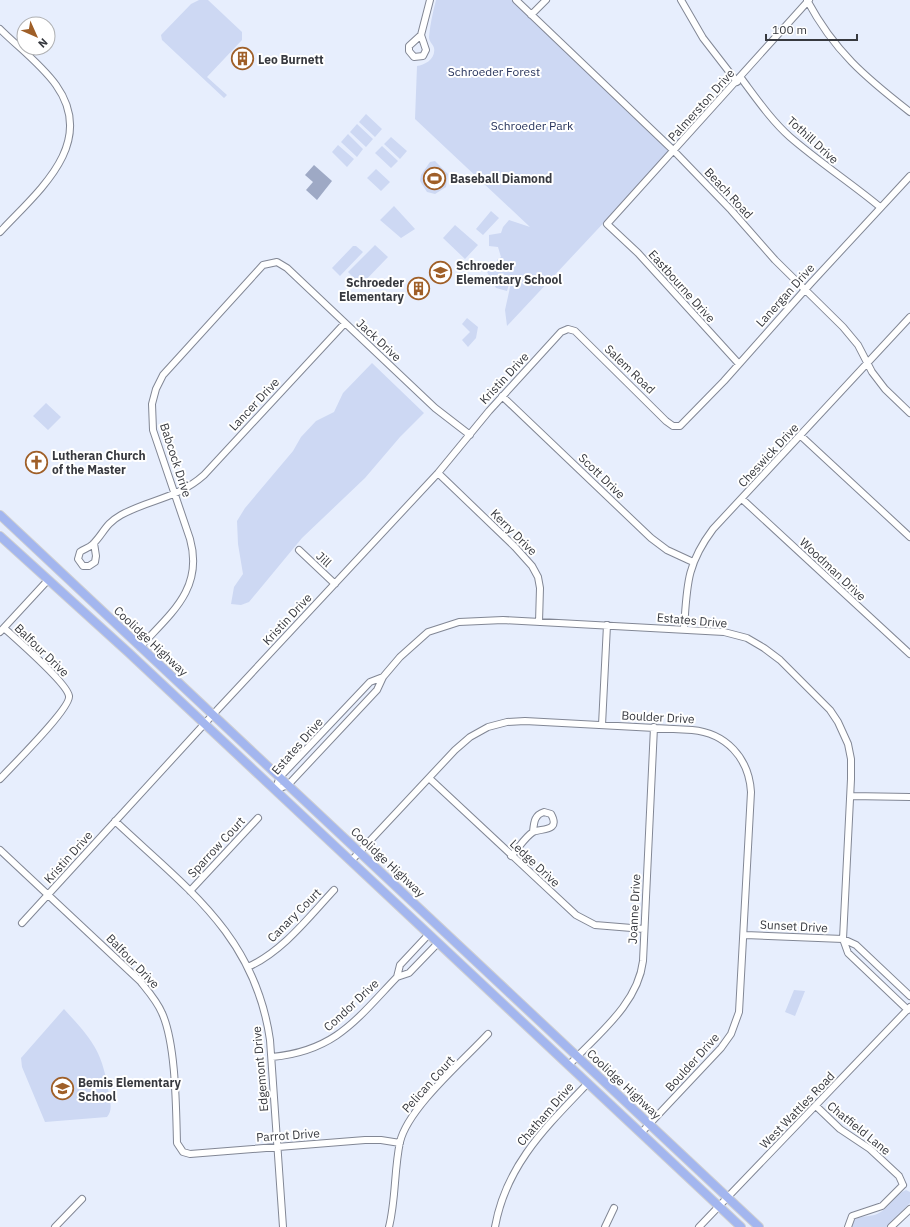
<svg xmlns="http://www.w3.org/2000/svg" width="910" height="1227" font-family="'IBM Plex Sans',sans-serif">
<style>
.green{fill:#cdd8f3}
.water{fill:#9ea9c5}
.lines{fill:none;stroke-linecap:round;stroke-linejoin:round}
.minor-casing{stroke:#828795;stroke-width:8}
.major-casing{stroke:#cfcfd1;stroke-width:10}
.minor{stroke:#fff;stroke-width:6}
.major{stroke:#a3b6ef;stroke-width:8}
.labels{text-anchor:middle;dominant-baseline:central;stroke-width:4;stroke-linejoin:round;paint-order:stroke}
.poi-label{font-size:12px;font-weight:bold;fill:#37393f;stroke:#fff;text-anchor:start}
.park-label{font-size:12px;fill:#27345c;stroke:#fff}
.street-label{font-size:12px;fill:#37393f;stroke:#fff}
</style>
<rect width="100%" height="100%" fill="#e7eefd"/>
<!-- green -->
<path class="green" d="M199 0H208L242 32V40L207 77 227 95 224 98 162 40 161 35 191 4Z
M436 0H511L668 149 669 153 507 326 505 310 511 283 503 273 498 277 502 282 509 284 507 291 496 288 487 272 498 265 502 272 497 260 501 257 498 247 489 246V235L501 233 503 227 509 220 530 227 415 119 417 66C425 65 436 59 434 48 433 44 429 42 429 37 430 24 433 12 436 0Z
M366 114 382 129 375 137 359 122Z
M357 124 373 139 366 147 350 132Z
M348 134 363 149 357 157 341 142Z
M391 137 407 151 400 159 384 144Z
M338 145 354 159 347 167 332 152Z
M382 146 398 161 391 168 375 153Z
M435 161 448 174 446 187 435 194 427 192 420 181 421 175 430 162Z
M376 169 390 182 381 191 367 178Z
M394 206 415 229 401 238 380 220Z
M491 211 499 218 483 235 476 229Z
M455 225 478 245 465 259 443 238Z
M375 245 388 257 361 285 348 272Z
M353 246H356L363 252 340 276 332 268Z
M467 318 478 327 476 338 468 347 462 340 470 332 462 324Z
M372 363 424 413 400 437 365 478 302 538 249 602 241 605 231 604 234 587 243 574 238 544 237 521 245 508 293 451 301 437 316 421 334 412 343 393Z
M46 403 61 417 48 430 33 416Z
M794 990 805 991 795 1016 785 1012Z
M64 1009C93 1041 102 1050 109 1094 110 1102 113 1110 107 1117L45 1122 22 1067 21 1058Z
M906 1190 910 1192V1203L886 1227H851C853 1214 867 1218 877 1214 889 1209 894 1195 906 1190Z"/>
<!-- water -->
<path class="water" d="M314 165 332 181 317 200 306 190 313 182 305 175Z"/>
<g class="lines">
<defs>
<path id="minor" d="M516 0 674 151 731 210 775 260 843 327 858 345 872 372 885 389 910 413
M681 0 703 38 737 82
M807 0C834 51 865 77 910 112
M531 15 546 0
M0 29C18 47 41 64 56 85 98 144 37 192 0 232
M421 35 409 46V51L414 57 423 56 426 50 421 35 430 0
M741 78C756 98 771 120 790 137 819 162 851 183 880 207
M739 364 638 253 607 224 809 0
M502 396 651 538 667 550 693 562
M801 436 910 537
M438 473 515 547 532 566 538 577 540 588 539 622
M742 499 910 654
M94 543 96 556 95 562 89 566H83L78 559 80 552C84 549 89 548 93 544 104 533 105 524 121 515 150 499 177 499 204 475L345 323
M299 550 335 584
M684 629C687 586 686 565 713 529L910 317
M0 632 48 580
M140 647C170 614 204 589 190 539L153 430 152 404 156 389 163 375 263 265 277 262 287 268 435 408 470 435
M602 725 607 625
M429 778 576 915 595 925 644 929
M0 779C11 767 71 708 69 696 67 683 16 639 4 628
M275 790 288 785 377 690 383 677 400 657 428 632 459 622 503 620 724 632 747 638 764 648 780 660 830 710 838 722 848 744 851 759V779L843 939 848 953 908 1010
M275 790 280 777 370 682 383 677
M851 796 910 797
M115 821C186 888 255 935 270 1040L283 1227
M0 850 140 981C148 991 157 1001 162 1013 176 1044 176 1108 177 1143L183 1152 190 1154 365 1140H381L400 1143
M511 856C518 849 525 837 533 832 541 828 561 832 551 814L544 812C534 815 534 823 533 832
M351 861 455 750 470 737 488 727 507 722 525 721 692 730C726 733 749 758 751 792L739 1012 731 1034 721 1048 641 1133
M190 891 258 818
M22 923 219 708 438 473 489 411 561 332 568 329 575 331 666 421 673 426H680L724 381 811 283 910 176
M745 935 843 939 856 945 910 996
M248 967C283 951 308 918 334 890
M397 977 400 965 429 934
M272 1057C335 1051 356 1020 397 977L409 973 438 943
M569 1065C597 1035 638 1004 643 961L654 727
M816 1106 840 1129 870 1149 899 1176 903 1185
M55 1227 82 1199
M389 1227C396 1199 394 1170 400 1142 408 1108 463 1061 488 1034
M495 1227C506 1165 546 1127 588 1083
M605 1227 614 1208
M699 1227 910 1007
M848 1227 852 1216 882 1206 903 1185
M891 1227 910 1209"/>
<path id="major" d="M0 515 759 1227
M0 536 129 653 741 1227"/>
</defs>
<!-- minor casing -->
<use href="#minor" class="minor-casing"/>
<!-- major casing -->
<use href="#major" class="major-casing"/>
<!-- minor -->
<use href="#minor" class="minor"/>
<!-- major -->
<use href="#major" class="major"/>
</g>
<!-- icons -->
<defs>
<symbol id="building-ring" viewBox="-11 -11 22 22"><circle r="9.5" fill="#fff" stroke="#9f5f28" stroke-width="1.5"/><path d="M-4-6H4V6H1V3H-1V6H-4ZM-2.5-4.3h1.7v1.8h-1.7ZM.8-4.3h1.7v1.8H.8ZM-2.5-1h1.7V.8h-1.7ZM.8-1h1.7V.8H.8Z" fill="#9f5f28"/></symbol>
<symbol id="stadium-ring" viewBox="-11 -11 22 22"><circle r="9.5" fill="#fff" stroke="#9f5f28" stroke-width="1.5"/><path d="M0-5a6.5 5 0 1 0 0 10a6.5 5 0 1 0 0-10ZM-3.5-1.8h7v3.6h-7Z" fill="#9f5f28"/></symbol>
<symbol id="school-ring" viewBox="-11 -11 22 22"><circle r="9.5" fill="#fff" stroke="#9f5f28" stroke-width="1.5"/><path d="M0-5L7-2L0 1L-7-2ZM-4 1L0 2.5L4 1V4Q0 6-4 4Z" fill="#9f5f28"/></symbol>
<symbol id="church-ring" viewBox="-11 -11 22 22"><circle r="9.5" fill="#fff" stroke="#9f5f28" stroke-width="1.5"/><path d="M-1.2-6h2.4v3.5h3.3v2.4h-3.3V6h-2.4V-.1h-3.3v-2.4h3.3Z" fill="#9f5f28"/></symbol>
</defs>
<g fill-rule="evenodd">
<use href="#building-ring" x="230" y="46" width="25" height="25"/>
<use href="#stadium-ring" x="422" y="166" width="25" height="25"/>
<use href="#school-ring" x="428" y="260" width="25" height="25"/>
<use href="#building-ring" x="406" y="276" width="25" height="25"/>
<use href="#church-ring" x="24" y="450" width="25" height="25"/>
<use href="#school-ring" x="50" y="1076" width="25" height="25"/>
</g>
<g class="labels">
<!-- poi labels -->
<g class="poi-label">
<text x="258" y="59">Leo Burnett</text>
<text x="450" y="178">Baseball Diamond</text>
<text x="456" y="265">Schroeder<tspan x="456" dy="14">Elementary School</tspan></text>
<text x="404" y="282" text-anchor="end">Schroeder<tspan x="404" dy="14">Elementary</tspan></text>
<text x="52" y="455">Lutheran Church<tspan x="52" dy="14">of the Master</tspan></text>
<text x="78" y="1082">Bemis Elementary<tspan x="78" dy="14">School</tspan></text>
</g>
<!-- park labels -->
<g class="park-label">
<text x="494" y="71">Schroeder Forest</text>
<text x="532" y="125">Schroeder Park</text>
</g>
<!-- street labels -->
<g class="street-label">
<text transform="translate(701 105) rotate(-48)">Palmerston Drive</text>
<text transform="translate(813 140) rotate(42)">Tothill Drive</text>
<text transform="translate(729 193) rotate(47)">Beach Road</text>
<text transform="translate(682 286) rotate(48)">Eastbourne Drive</text>
<text transform="translate(785 295) rotate(-48)">Lanergan Drive</text>
<text transform="translate(379 340) rotate(43)">Jack Drive</text>
<text transform="translate(630 369) rotate(44)">Salem Road</text>
<text transform="translate(504 378) rotate(-47)">Kristin Drive</text>
<text transform="translate(254 404) rotate(-47)">Lancer Drive</text>
<text transform="translate(768 455) rotate(-47)">Cheswick Drive</text>
<text transform="translate(176 460) rotate(72)">Babcock Drive</text>
<text transform="translate(602 476) rotate(44)">Scott Drive</text>
<text transform="translate(514 532) rotate(45)">Kerry Drive</text>
<text transform="translate(324 559) rotate(43)">Jill</text>
<text transform="translate(833 569) rotate(43)">Woodman Drive</text>
<text transform="translate(287 619) rotate(-47)">Kristin Drive</text>
<text transform="translate(692 620) rotate(5)">Estates Drive</text>
<text transform="translate(151 641) rotate(43)">Coolidge Highway</text>
<text transform="translate(42 650) rotate(44)">Balfour Drive</text>
<text transform="translate(658 717) rotate(3)">Boulder Drive</text>
<text transform="translate(297 746) rotate(-49)">Estates Drive</text>
<text transform="translate(216 847) rotate(-47)">Sparrow Court</text>
<text transform="translate(68 857) rotate(-48)">Kristin Drive</text>
<text transform="translate(388 862) rotate(43)">Coolidge Highway</text>
<text transform="translate(535 863) rotate(43)">Ledge Drive</text>
<text transform="translate(634 909) rotate(-87)">Joanne Drive</text>
<text transform="translate(294 915) rotate(-45)">Canary Court</text>
<text transform="translate(794 926) rotate(3)">Sunset Drive</text>
<text transform="translate(133 961) rotate(46)">Balfour Drive</text>
<text transform="translate(351 1005) rotate(-43)">Condor Drive</text>
<text transform="translate(692 1062) rotate(-48)">Boulder Drive</text>
<text transform="translate(260 1069) rotate(-95)">Edgemont Drive</text>
<text transform="translate(428 1084) rotate(-48)">Pelican Court</text>
<text transform="translate(624 1084) rotate(43)">Coolidge Highway</text>
<text transform="translate(797 1110) rotate(-46)">West Wattles Road</text>
<text transform="translate(545 1114) rotate(-49)">Chatham Drive</text>
<text transform="translate(859 1128) rotate(39)">Chatfield Lane</text>
<text transform="translate(288 1135) rotate(-4)">Parrot Drive</text>
</g>
</g>
<!-- north arrow -->
<g transform="translate(36 36) rotate(135)"><circle r="19" fill="#ffffff" stroke="#afb0b2"/>
<path d="M0-3L7 15L0 10L-7 15Z" fill="#9f5f28"/>
<text y="-6" font-size="11" font-weight="bold" text-anchor="middle" fill="#37393f">N</text>
</g>
<!-- scale -->
<path d="M766 34v6h91v-6" fill="none" stroke="#37393f" stroke-width="2"/>
<text x="772" y="34" font-size="12" fill="#37393f" stroke="#ffffff" stroke-width="3" paint-order="stroke">100 m</text>
</svg>
